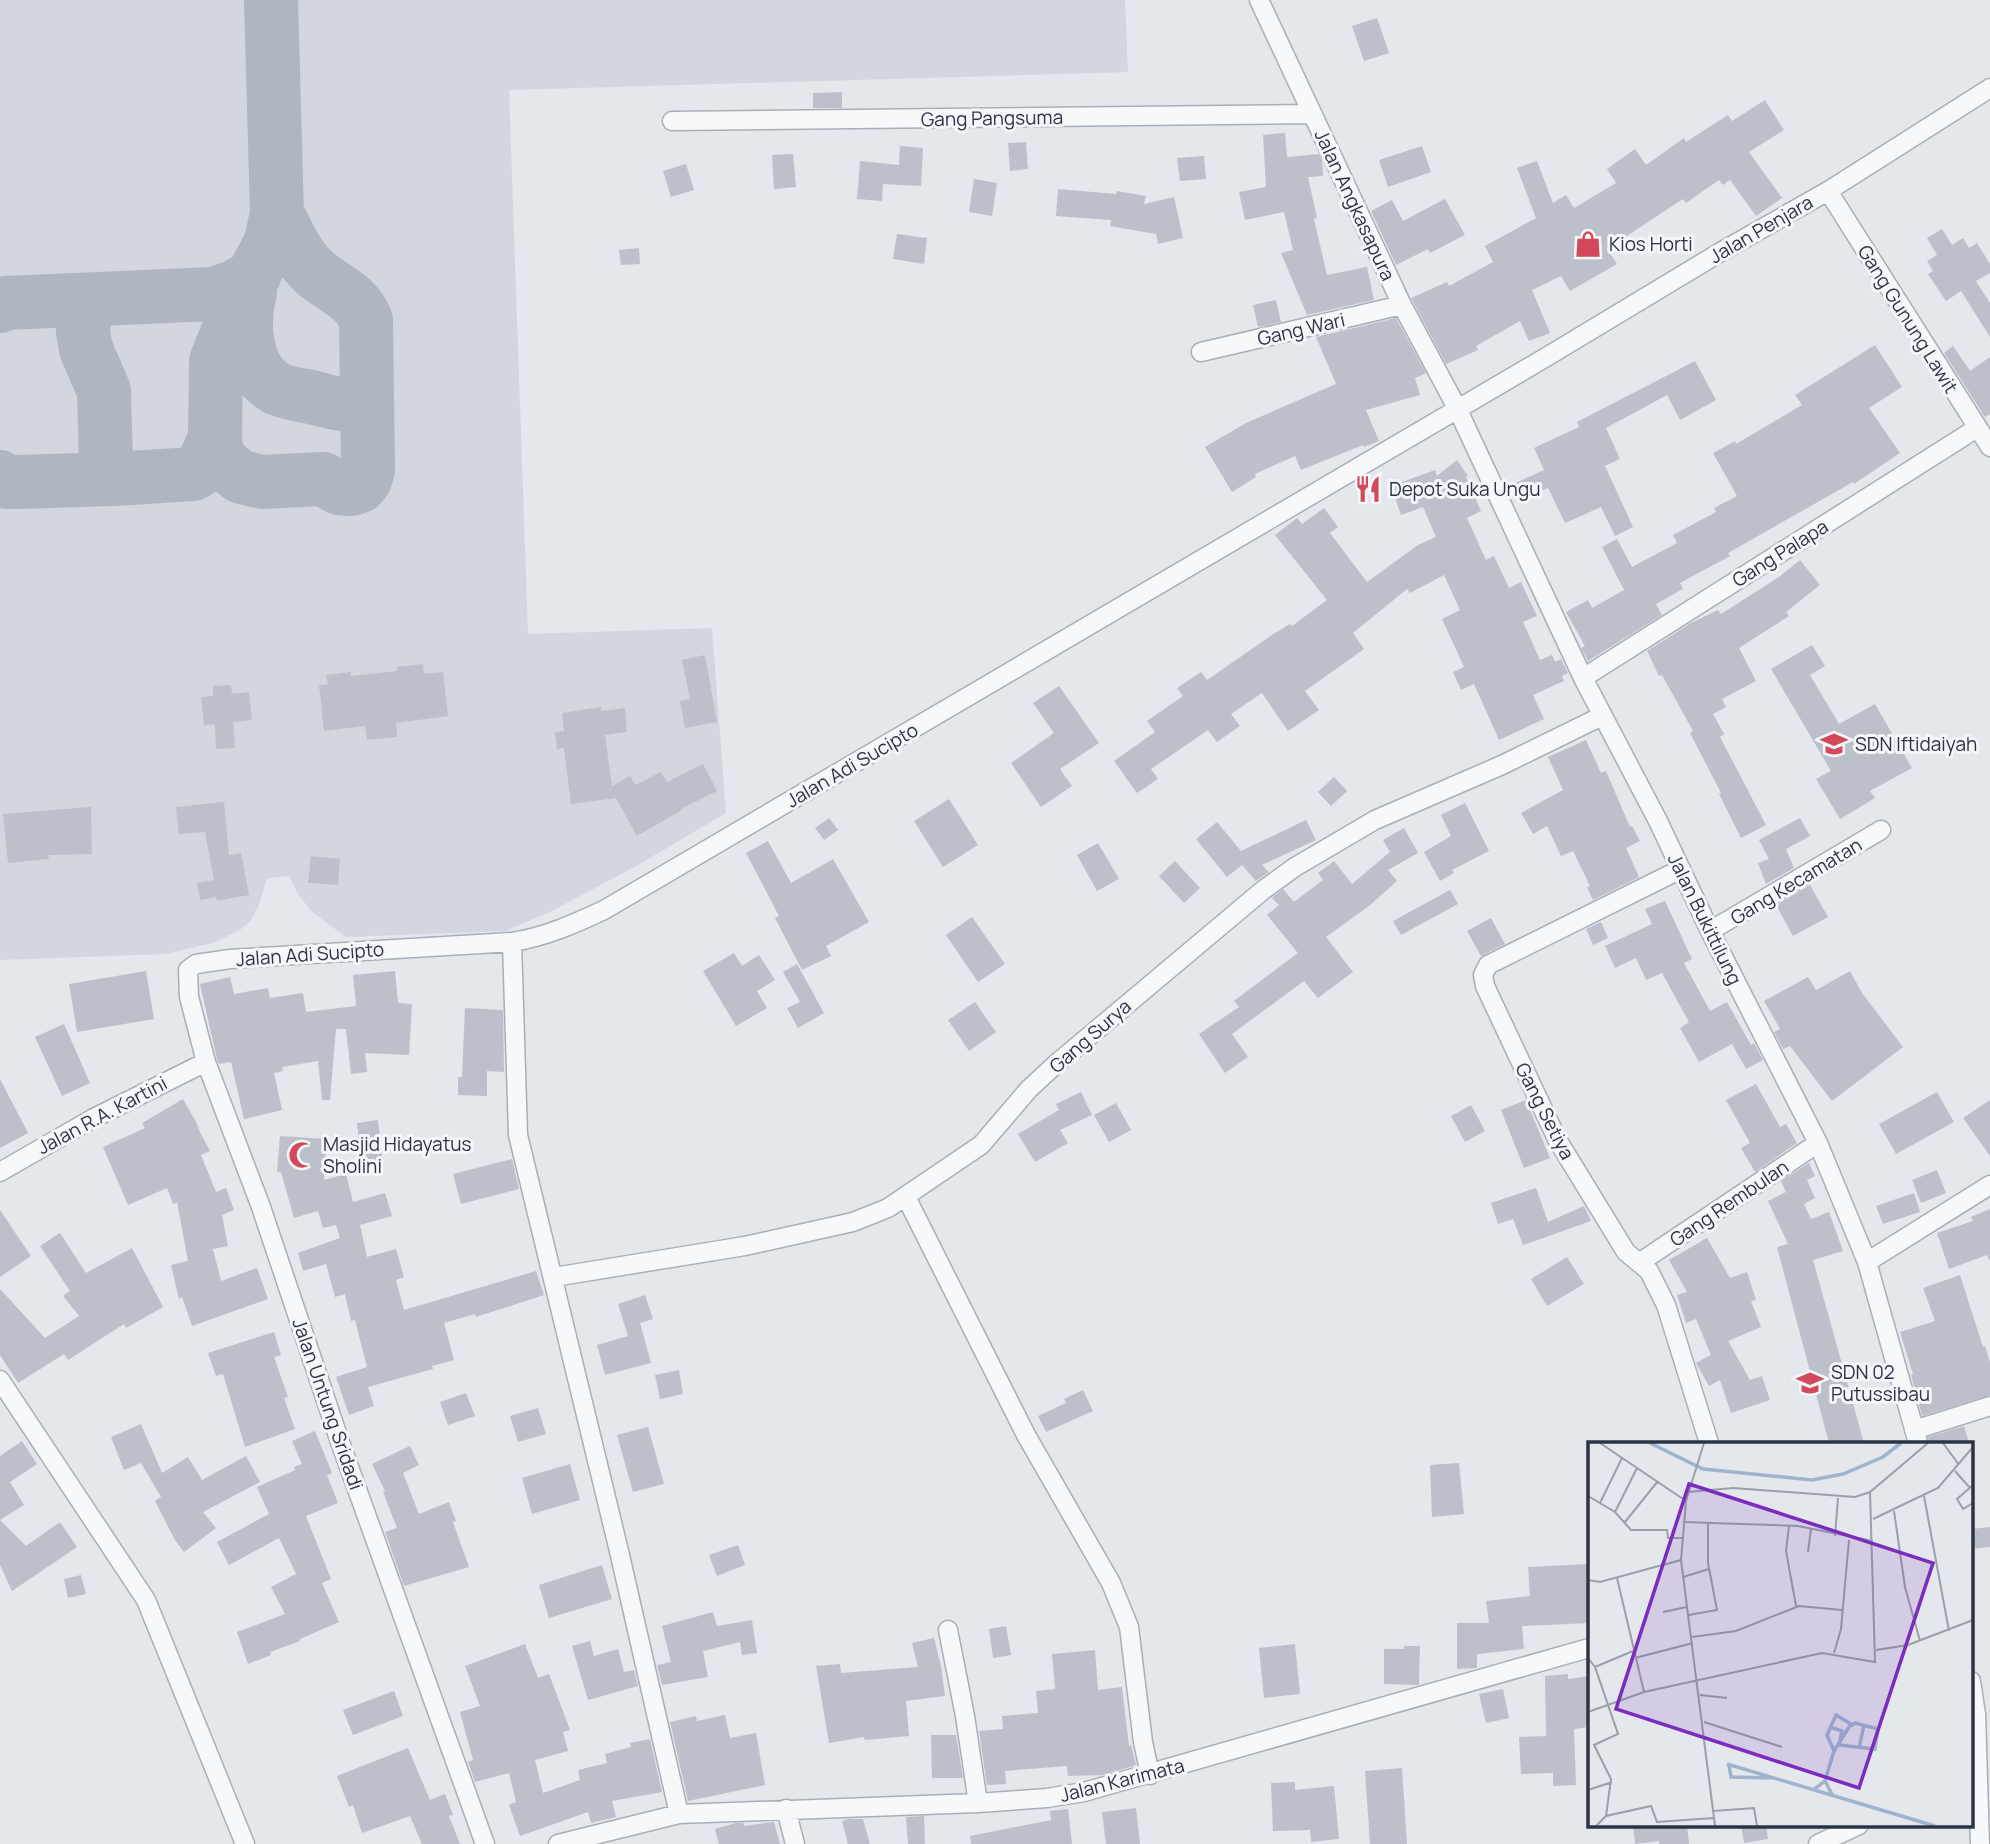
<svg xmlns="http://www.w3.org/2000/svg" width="1990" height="1844" font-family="Manrope,sans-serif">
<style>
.built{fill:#d2d6de}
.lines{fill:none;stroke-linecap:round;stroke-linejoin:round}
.taxiway{stroke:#b0b6c1;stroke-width:54}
.building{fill:#bbc0ca}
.street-casing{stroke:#a9aeb7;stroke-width:21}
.street{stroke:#f7f8fa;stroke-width:18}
.labels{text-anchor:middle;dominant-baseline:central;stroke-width:6;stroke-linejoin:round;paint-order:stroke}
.street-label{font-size:19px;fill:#2b3445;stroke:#f4f6f9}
.poi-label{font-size:19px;fill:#2b3445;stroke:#f4f6f9;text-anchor:start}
.inset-river{fill:none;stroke:#9fb4cc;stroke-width:3.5}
.inset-road{fill:none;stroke:#9a9fa9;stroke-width:2}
.view{fill:#7b2cbf;fill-opacity:0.15;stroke:#7b2cbf;stroke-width:3.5}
.inset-edge{fill:none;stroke:#2b3445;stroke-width:3.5}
</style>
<rect width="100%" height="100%" fill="#e4e7ec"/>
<!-- built -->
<path class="built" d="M0 0H1125L1128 72 509 90 528 634 712 628 726 813 638 865 550 912 505 931 346 937 312 912 298 894 289 876 267 878 259 905 251 920 240 930 213 943 165 954 0 960Z"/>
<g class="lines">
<!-- taxiway -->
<path class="taxiway" d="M271 0 277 213 271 242 242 297 216 361 215 438 217 453 225 465 241 477 262 482 323 479 339 488 352 489 360 486 365 480 368 470 366 320C356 295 334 289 315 273 297 257 288 234 277 213
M250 292C242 324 244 372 278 389 289 394 303 395 315 398 328 401 344 407 357 402L367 386
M98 299 85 315 83 332 86 349 104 391 106 467 115 479
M0 306 6 303 213 294 234 287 254 276
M0 477 6 482H16L115 479 193 474 201 469 215 438"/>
</g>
<!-- building -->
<path class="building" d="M1377 18 1389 53 1364 61 1352 26Z
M842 92V108H813V93Z
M1765 100 1784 130 1749 152 1782 198 1756 216 1730 180 1723 185 1719 180 1686 203 1683 199 1607 249 1617 264 1570 291 1561 276 1532 290 1550 333 1529 341 1520 321 1476 346 1478 350 1446 364 1411 298 1447 282 1449 286 1493 262 1485 246 1536 218 1517 168 1537 161 1553 203 1566 195 1574 208 1616 183 1607 169 1635 149 1646 165 1684 138 1686 142 1728 115 1732 121Z
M1285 133 1287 157 1319 154 1322 160 1323 176 1308 177 1317 218 1314 219 1327 275 1367 267 1374 300 1307 315 1281 253 1293 250 1284 212 1245 220 1239 192 1266 187 1263 135Z
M1026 142 1028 169 1010 171 1008 143Z
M900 146 923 148 921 186 883 184 882 201 857 199 860 161 899 165Z
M1422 146 1431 172 1388 187 1379 160Z
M793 154 796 187 774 189 772 155Z
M1204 156 1206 179 1180 181 1177 158Z
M686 164 694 190 671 197 663 171Z
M974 179 997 183 992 216 969 212Z
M1058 189 1116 194 1117 191 1146 196 1144 204 1174 197 1183 238 1158 244 1156 234 1110 226 1111 220 1056 216Z
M1445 199 1465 235 1430 253 1428 249 1396 265 1371 211 1392 200 1403 221Z
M1942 229 1952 245 1963 238 1969 248 1977 243 1990 264V273L1976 281 1990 303V337L1961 291 1946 301 1928 274 1933 271 1927 261 1937 255 1927 238Z
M897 234 927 238 924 264 893 259Z
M639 248 640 264 621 265 619 250Z
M1276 300 1281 322 1258 327 1253 305Z
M1396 318 1426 373 1415 378 1420 395 1366 410 1379 441 1364 447 1363 445 1301 470 1295 456 1255 474 1256 477 1232 492 1205 447 1246 423 1336 384 1316 337Z
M1875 345 1902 387 1869 408 1900 453 1854 484 1853 482 1728 553 1730 556 1680 583 1683 589 1656 604 1662 615 1588 661 1581 648 1585 646 1566 612 1588 600 1592 608 1624 590 1602 547 1617 539 1632 567 1677 543 1673 535 1716 512 1714 508 1737 496 1713 453 1735 441 1736 444 1802 405 1795 395Z
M1953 346 1970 371 1990 357V414L1985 417 1944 353Z
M1695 361 1716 400 1680 420 1667 395 1606 428 1620 459 1605 466 1633 527 1615 536 1601 507 1565 523 1548 488 1520 501 1513 484 1544 470 1534 448 1579 427 1577 422Z
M1457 460 1468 476 1466 477 1481 511 1467 518 1486 560 1494 556 1509 588 1521 582 1537 616 1523 622 1540 660 1552 655 1555 662 1561 659 1568 673 1562 676 1564 681 1533 695 1544 719 1499 740 1474 684 1461 690 1453 672 1464 667 1442 619 1460 610 1444 575 1410 593 1407 589 1353 633 1364 649 1305 691 1319 710 1288 731 1262 693 1231 714 1240 726 1217 742 1208 730 1151 769 1158 779 1137 793 1114 761 1155 732 1147 721 1183 696 1177 688 1201 672 1207 680 1272 635 1290 624 1292 626 1327 600 1275 535 1297 518 1302 524 1324 508 1338 527 1330 533 1367 582 1418 545 1436 537 1423 507 1401 515 1391 486 1435 470 1437 476Z
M1800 560 1820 585 1786 612 1789 616 1739 648 1756 681 1722 699 1726 707 1713 714 1724 734 1720 737 1766 825 1741 838 1719 794 1721 793 1690 733 1693 731 1662 675 1659 676 1647 651 1691 623 1718 610 1721 614 1779 577Z
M1812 645 1825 666 1810 675 1839 724 1875 704 1912 768 1870 791 1875 798 1840 819 1816 779 1831 771 1771 669Z
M705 655 717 722 685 728 680 701 690 699 682 660Z
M423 664 424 674 443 672 448 716 396 723 397 737 367 740 365 726 324 731 319 685 328 684 326 675 351 672V676L397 671V667Z
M231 685 232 694 249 692 252 720 233 722 235 748 216 749 215 724 204 725 201 697 213 696V686Z
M1059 686 1099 743 1060 769 1072 786 1041 807 1011 763 1054 733 1033 703Z
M601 707V711L625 708 627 732 605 735 612 786 630 776 635 785 661 772 667 782 703 764 717 791 681 809 682 810 637 836 616 798 571 804 564 748 557 749 555 732 564 731 562 713Z
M1586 740 1601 773 1606 771 1630 827 1632 826 1640 841 1626 848 1639 877 1593 900 1587 887 1590 886 1573 851 1561 856 1547 826 1533 834 1521 813 1563 790 1548 757Z
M1334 777 1347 791 1331 806 1318 792Z
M949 799 978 845 943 867 914 821Z
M224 802 229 855 241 853 249 895 217 901 216 897 200 900 197 883 214 880 205 832 179 834 176 807Z
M1465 803 1489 851 1452 870 1454 873 1440 881 1424 852 1451 836 1441 815Z
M91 807 92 854 48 855 49 859 8 863 3 814Z
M829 818 838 830 824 840 815 828Z
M1800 818 1810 836 1786 849 1794 868 1766 884 1758 863 1769 859 1759 840Z
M1306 820 1316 840 1262 865 1269 872 1256 881 1242 865 1227 877 1196 839 1217 822 1241 851Z
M1404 828 1418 853 1388 870 1397 881 1369 906 1326 937 1353 972 1318 998 1304 981 1232 1034 1248 1057 1225 1073 1199 1034 1239 1007 1234 1001 1298 953 1267 915 1279 905 1272 898 1283 889 1294 902 1323 880 1318 873 1334 861 1352 884 1390 852 1383 840Z
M768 841 791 883 833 859 869 922 826 946 831 956 802 970 775 918 779 916 746 853Z
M1098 843 1119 879 1097 891 1077 855Z
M311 856 340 859 338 885 308 883Z
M1175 861 1200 888 1184 903 1159 876Z
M1810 885 1828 917 1793 936 1776 905Z
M1450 890 1458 904 1401 935 1393 921Z
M1665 901 1692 959 1684 963 1710 1011 1727 1002 1751 1045 1754 1043 1763 1060 1746 1069 1732 1044 1699 1062 1680 1028 1689 1022 1662 973 1646 980 1636 958 1615 968 1605 946 1652 924 1645 909Z
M972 917 1005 964 978 982 946 935Z
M1491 918 1505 944 1481 956 1467 931Z
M1601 922 1608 938 1593 945 1586 929Z
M734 953 742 966 759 955 775 980 757 991 767 1008 736 1026 703 971Z
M797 964 824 1013 798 1028 787 1008 800 1002 783 972Z
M146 971 154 1019 77 1032 69 984Z
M395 971 398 1003 412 1004 409 1055 365 1053 367 1072 351 1074 346 1029H336L330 1100H322L318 1061 282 1067 283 1071 274 1073 282 1110 244 1119 231 1062 219 1064 217 1059 200 984 230 977 234 994 268 988 270 998 303 993 306 1012 356 1006 353 975Z
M1850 971 1862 993 1903 1047 1832 1101 1790 1046 1783 1049 1774 1032 1780 1029 1764 1001 1808 977 1816 990Z
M975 1002 996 1032 969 1051 948 1020Z
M465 1008 503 1010 504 1072 487 1071V1096L458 1095V1077H462Z
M64 1024 90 1083 62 1096 35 1037Z
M0 1079 28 1133 0 1148Z
M1756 1084 1780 1127 1786 1124 1797 1143 1755 1172 1741 1148 1750 1143 1726 1100Z
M1081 1092 1092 1115 1060 1130 1068 1143 1035 1162 1018 1134 1059 1110 1056 1104Z
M1937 1092 1954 1122 1896 1154 1879 1124Z
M183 1099 196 1122 199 1129 196 1130H199L210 1151 201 1155 216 1192 226 1188 234 1210 222 1215 228 1246 213 1249 221 1281 257 1268 268 1299 192 1326 182 1297 179 1299 171 1265 188 1261 177 1202 173 1204 167 1188 128 1205 103 1147 145 1128 142 1123Z
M1526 1100 1550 1158 1524 1168 1501 1110Z
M1990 1100V1156L1963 1118Z
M1116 1103 1131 1130 1109 1142 1094 1115Z
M1471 1105 1485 1131 1465 1142 1451 1116Z
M378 1120 383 1166 362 1168 357 1123Z
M280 1136 327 1139 324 1180 346 1174 353 1202 385 1193 392 1216 360 1225 367 1257 396 1249 404 1277 396 1280 404 1310 536 1271 544 1295 476 1317 475 1314 444 1323 454 1360 432 1366 433 1369 368 1387 374 1406 349 1415 336 1377 367 1367 355 1320 351 1321 345 1294 335 1297 326 1264 303 1271 298 1253 340 1238 336 1225 323 1228 318 1211 294 1218 281 1172H277Z
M512 1159 519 1189 461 1204 453 1174Z
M1809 1163 1815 1176 1807 1180 1815 1198 1804 1204 1811 1219 1829 1212 1843 1251 1813 1260 1864 1443H1829L1777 1247 1788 1244 1768 1201 1786 1192 1781 1181Z
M1937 1170 1946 1193 1921 1203 1912 1180Z
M1536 1188 1548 1222 1584 1206 1591 1221 1523 1245 1513 1219 1498 1224 1491 1203Z
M1914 1193 1920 1212 1883 1224 1876 1206Z
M1990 1209V1261L1987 1255 1949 1269 1937 1233 1973 1221 1971 1217Z
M0 1210 31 1256 0 1277Z
M60 1233 86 1273 132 1248 163 1307 126 1328 124 1324 68 1360 64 1354 18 1383 0 1355V1289L45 1338 79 1316 63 1296 70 1291 40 1246Z
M1707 1238 1730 1278 1747 1272 1756 1300 1751 1301 1761 1327 1728 1341 1750 1380 1762 1376 1770 1400 1731 1413 1720 1380 1709 1386 1696 1363 1711 1355 1696 1319 1686 1323 1677 1295 1687 1292 1669 1260Z
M1567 1257 1584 1284 1547 1306 1531 1279Z
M1960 1275 1983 1347 1985 1346 1990 1362V1395L1922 1416 1911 1375 1913 1374 1900 1332 1935 1321 1923 1288Z
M645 1295 653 1319 640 1323 651 1363 605 1375 597 1345 628 1336 618 1304Z
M274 1332 281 1355 274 1357 288 1397 284 1398 295 1429 245 1447 223 1374 216 1376 208 1353Z
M679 1370 683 1394 660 1399 655 1375Z
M1083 1390 1093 1411 1046 1432 1038 1416 1066 1403 1064 1399Z
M466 1393 475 1416 448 1425 440 1402Z
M538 1408 546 1434 518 1442 510 1416Z
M141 1424 162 1473 188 1457 202 1480 246 1456 260 1482 203 1512 216 1528 184 1552 175 1540 155 1501 161 1497 141 1463 124 1470 111 1437Z
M1964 1426 1969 1443H1929L1928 1437Z
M648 1427 664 1484 633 1492 617 1435Z
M315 1431 332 1473 327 1475 338 1503 306 1516 331 1579 322 1583 339 1622 300 1639V1641L270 1652 271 1655 248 1664 237 1632 285 1614 271 1587 296 1574 279 1538 229 1565 217 1542 269 1514 257 1487 295 1470 294 1467 302 1464 292 1441Z
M22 1441 37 1464 10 1482 24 1505 0 1520 26 1546 60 1522 77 1547 12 1591 0 1565V1456Z
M410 1446 419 1465 403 1473 419 1514 449 1502 456 1521 453 1522 469 1567 404 1586 385 1532 397 1528 383 1492 385 1491 372 1464Z
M1459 1463 1464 1514 1432 1517 1430 1465Z
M570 1464 580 1500 532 1514 522 1478Z
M1990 1527V1547L1971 1549V1529Z
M738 1545 745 1565 717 1576 709 1555Z
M1589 1564V1623L1522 1626 1524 1649 1477 1654V1668L1457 1669V1623H1489L1486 1601 1530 1596 1528 1567Z
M602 1565 612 1599 549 1618 539 1585Z
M81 1575 86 1594 68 1598 64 1579Z
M713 1612 717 1626 752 1620 757 1653 742 1655 740 1642 703 1651 708 1677 662 1685 657 1665 671 1662 662 1626Z
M1006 1626 1011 1655 993 1658 989 1629Z
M934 1638 941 1666 945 1696 906 1701 909 1736 865 1740 864 1737 829 1743 816 1666 840 1664 841 1673 918 1667 912 1643Z
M590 1641 594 1656 618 1649 624 1672 634 1670 638 1686 588 1700 572 1646Z
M525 1644 538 1678 549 1674 570 1730 563 1732 568 1751 535 1760 543 1793 580 1780 578 1770 607 1763 605 1754 631 1747 630 1743 650 1739 662 1792 612 1801 616 1817 591 1823 588 1812 520 1836 509 1805 516 1802 509 1773 475 1782 468 1762 473 1760 460 1712 480 1706 465 1666Z
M1295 1644 1300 1694 1264 1698 1259 1648Z
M1404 1646H1420L1419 1685 1384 1684V1649H1404Z
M1095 1650 1098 1690 1122 1687 1129 1746 1131 1745 1136 1765 1103 1775 1068 1776 1067 1766 1005 1771 1006 1784 987 1785 979 1731 1003 1729 1002 1716 1038 1713 1036 1691 1055 1689 1052 1654Z
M1568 1674V1679L1589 1676V1727L1574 1729 1576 1785 1553 1786V1773L1521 1774 1519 1737 1546 1736 1545 1676Z
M1503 1689 1509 1718 1486 1723 1479 1694Z
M394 1691 403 1716 353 1735 343 1710Z
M725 1715 730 1738 756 1733 765 1785 688 1801 670 1722 696 1716 697 1721Z
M931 1735H956L963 1778H932Z
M408 1748 430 1800 445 1794 453 1815 449 1816 460 1844H422L410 1816 362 1833 353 1805 349 1807 337 1776Z
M1402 1768 1407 1844H1370L1365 1771Z
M1295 1782V1790L1334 1786 1339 1839 1311 1842 1310 1830 1273 1831 1271 1783Z
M1136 1808 1140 1844H1106L1102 1812Z
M1068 1809 1072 1844H971L970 1836 1051 1820 1050 1811Z
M924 1816 925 1844H908L906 1817Z
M848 1819H863L870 1844H848L842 1821Z
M774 1822 780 1844H719L715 1829 736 1823H743L744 1826Z
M1633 1825H1687L1689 1844H1659V1841L1635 1844Z
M1741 1825H1766L1768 1839 1744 1843Z"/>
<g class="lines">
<defs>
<path id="street" d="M1259 0 1402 305 1457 408 1583 678 1658 821 1710 931 1818 1143 1867 1262 1918 1443
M672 121 1311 114
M1828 191 1990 447
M1201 352 1402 305
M1583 678 1977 428
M1681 869 1488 965 1483 975 1485 986 1558 1141 1626 1252 1649 1271 1666 1305 1709 1443
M1710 931 1881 830
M512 942 518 1135 619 1551 679 1814
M0 1172 92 1119 206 1062
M906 1197 1026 1435 1111 1583 1129 1627 1143 1742 1150 1775
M1867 1262 1990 1185
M1639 1263 1818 1143
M554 1277 745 1246 853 1222 888 1208 981 1145 1029 1089 1056 1064 1262 891 1295 867 1375 820 1502 765 1602 716
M0 1380 146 1600 245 1844
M1914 1430 1990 1406
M948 1630 965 1716 978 1803
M1971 1681 1976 1714 1980 1844
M786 1809 795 1844
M485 1844 340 1442 261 1207 206 1062 189 997 188 970 196 964 230 959 512 942C545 937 574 924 604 910L1543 359 1719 253 1828 191 1990 88
M558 1844 679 1814 978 1803 1047 1798 1084 1792 1589 1648
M1818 1844 1859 1825"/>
</defs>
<!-- street casing -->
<use href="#street" class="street-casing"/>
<!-- street -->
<use href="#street" class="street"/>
</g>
<!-- icons -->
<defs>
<symbol id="shop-bare" viewBox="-9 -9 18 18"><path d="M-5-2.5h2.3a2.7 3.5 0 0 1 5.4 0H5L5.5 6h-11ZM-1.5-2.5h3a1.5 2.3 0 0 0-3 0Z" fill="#d1495b" stroke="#f4f6f9" stroke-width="2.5" paint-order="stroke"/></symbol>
<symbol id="restaurant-bare" viewBox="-9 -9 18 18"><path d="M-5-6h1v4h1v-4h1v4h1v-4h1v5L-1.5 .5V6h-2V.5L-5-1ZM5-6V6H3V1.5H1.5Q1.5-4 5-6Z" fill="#d1495b" stroke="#f4f6f9" stroke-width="2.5" paint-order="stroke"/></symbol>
<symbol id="school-bare" viewBox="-9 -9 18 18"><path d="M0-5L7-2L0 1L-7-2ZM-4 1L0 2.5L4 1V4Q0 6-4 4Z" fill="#d1495b" stroke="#f4f6f9" stroke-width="2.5" paint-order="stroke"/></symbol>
<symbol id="mosque-bare" viewBox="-9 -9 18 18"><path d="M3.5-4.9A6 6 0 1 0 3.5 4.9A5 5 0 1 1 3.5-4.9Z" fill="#d1495b" stroke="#f4f6f9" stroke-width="2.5" paint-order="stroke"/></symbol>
</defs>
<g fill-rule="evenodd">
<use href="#shop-bare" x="1569" y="225" width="38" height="38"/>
<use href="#restaurant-bare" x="1349" y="470" width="38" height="38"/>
<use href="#school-bare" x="1815" y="725" width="38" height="38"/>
<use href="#mosque-bare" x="283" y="1136" width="38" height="38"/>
<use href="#school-bare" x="1791" y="1364" width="38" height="38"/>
</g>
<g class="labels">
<!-- street labels -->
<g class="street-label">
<text transform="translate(992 118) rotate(-1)">Gang Pangsuma</text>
<text transform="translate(1355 205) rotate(65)">Jalan Angkasapura</text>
<text transform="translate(1761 229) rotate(-30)">Jalan Penjara</text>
<text transform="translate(1908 319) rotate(58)">Gang Gunung Lawit</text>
<text transform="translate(1301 329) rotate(-13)">Gang Wari</text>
<text transform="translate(1780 553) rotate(-32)">Gang Palapa</text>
<text transform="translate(852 765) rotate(-30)">Jalan Adi Sucipto</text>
<text transform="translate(1796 881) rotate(-31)">Gang Kecamatan</text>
<text transform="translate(1705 919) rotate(64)">Jalan Bukittilung</text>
<text transform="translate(310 954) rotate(-4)">Jalan Adi Sucipto</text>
<text transform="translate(1090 1036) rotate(-41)">Gang Surya</text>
<text transform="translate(1545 1111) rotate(63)">Gang Setiya</text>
<text transform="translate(102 1115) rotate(-28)">Jalan R.A. Kartini</text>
<text transform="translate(1729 1203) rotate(-34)">Gang Rembulan</text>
<text transform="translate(328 1404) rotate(71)">Jalan Untung Sridadi</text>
<text transform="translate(1122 1780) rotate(-14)">Jalan Karimata</text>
</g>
<!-- poi labels -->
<g class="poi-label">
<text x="1609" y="244">Kios Horti</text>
<text x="1389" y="489">Depot Suka Ungu</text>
<text x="1855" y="744">SDN Iftidaiyah</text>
<text x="323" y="1144">Masjid Hidayatus<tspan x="323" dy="22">Sholini</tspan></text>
<text x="1831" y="1372">SDN 02<tspan x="1831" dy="22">Putussibau</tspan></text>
</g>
</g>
<!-- overview -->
<g transform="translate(1588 1442)">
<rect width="385" height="385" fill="#e4e7ec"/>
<path class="inset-river" d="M62 1 115 27 224 38 255 32 295 15 313 1M242 285 254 289 251 303 287 307 290 287 267 281 263 284M271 306 276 283M139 322 347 384M141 323 143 335 187 336M237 339 246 309 263 282 248 273 239 293 246 309M225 348 237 339 245 354"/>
<path class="inset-road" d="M12 1 98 59M116 1 98 59 93 118 127 384M355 1 371 23M367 29 382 46M385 43 369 57 375 67 385 61M100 50 145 46 267 55 282 50 340 1M0 54 27 70 43 88H79L80 96H94M336 54 361 189M12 61 34 16M306 69 317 145 332 199M27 70 49 26M285 77 350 46 385 5M37 80 70 39M95 80 210 84 285 99M201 84 198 109 208 164M247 94 250 56M220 110 223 87M95 135 121 127M29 136 56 250M0 138 12 140 93 118M75 170 99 165M101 173 129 168 120 121V81M104 195 148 189 211 164 254 168M288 208 320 203 385 178M246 211 253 187 261 98M0 216 7 225 30 292 6 303 23 337 18 374M47 216 105 201M7 225 45 209M112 253 139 256M0 270 56 250 234 211 287 220 282 50M116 280 194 305M0 348 24 340M125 369 166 366 169 384M8 384 18 374 63 364 69 380 126 376"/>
<path class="view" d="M101 42 345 121 271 346 28 267Z"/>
<rect width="385" height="385" class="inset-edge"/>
</g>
</svg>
